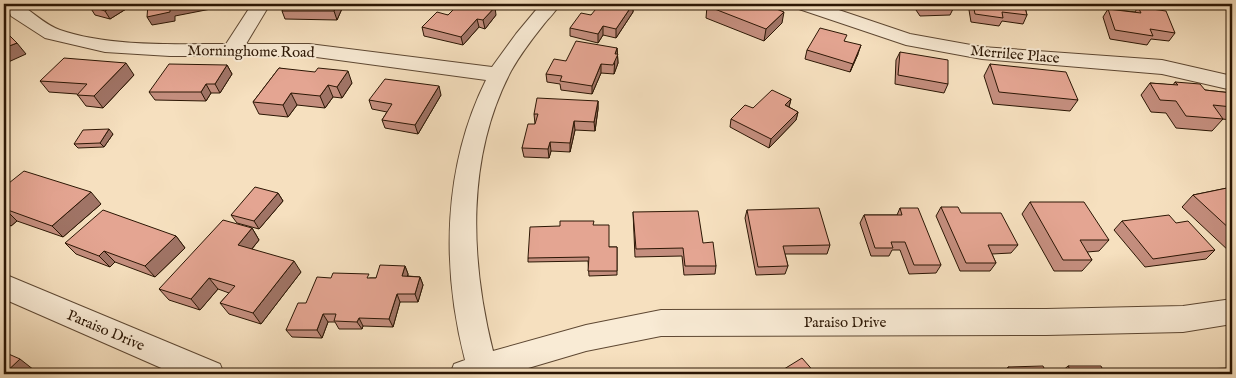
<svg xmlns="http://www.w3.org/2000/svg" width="1236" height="378" font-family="'IM FELL English',serif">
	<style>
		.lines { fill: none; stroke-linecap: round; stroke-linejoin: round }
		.minor-casing { stroke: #5e4833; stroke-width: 2 }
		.minor { fill: #f9ebd5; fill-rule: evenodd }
		.wall { fill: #c48e7e; stroke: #2b1604 }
		.shaded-wall { fill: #a07466; stroke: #2b1604 }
		.building { fill: #e4a592; stroke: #2b1604 }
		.labels { text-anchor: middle; stroke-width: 4; stroke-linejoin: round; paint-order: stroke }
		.street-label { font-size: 15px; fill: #2b1604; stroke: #f9ebd5 }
	</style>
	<rect width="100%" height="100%" fill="#f6e0bf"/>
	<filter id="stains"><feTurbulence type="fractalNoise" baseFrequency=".004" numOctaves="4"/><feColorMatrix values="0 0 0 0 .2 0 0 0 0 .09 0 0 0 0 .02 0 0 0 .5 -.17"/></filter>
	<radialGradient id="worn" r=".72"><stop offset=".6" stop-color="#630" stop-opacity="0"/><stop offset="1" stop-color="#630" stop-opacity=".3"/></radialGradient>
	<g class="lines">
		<g class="minor-casing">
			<g id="minor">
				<path d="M7 4H25L27 9C37 16 48 26 60 30 110 47 173 44 226 44L252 4H270L246 44H309L492 67 516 34 541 4H560C556 11 549 18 544 24 532 39 520 55 511 71 466 157 470 259 493 351L586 325 661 310 1046 309 1183 306 1232 299V324L1183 332 1046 335 661 336 586 351 508 374H450L454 364 465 360C441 267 443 167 486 80L309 56H170L105 52 45 38 11 16Z"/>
				<polygon points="794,4 821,4 910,34 982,47 1162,60 1232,76 1232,90 1162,74 982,59 906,45 796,8"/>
				<polygon points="4,274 220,364 224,374 175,374 4,299"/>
			</g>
		</g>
		<use href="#minor" class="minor"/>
	</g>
	<g class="wall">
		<polygon points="78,4 134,4 110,19 95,15 90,7"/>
		<polygon points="286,4 344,4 337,20 285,19 282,11"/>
		<polygon points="492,4 508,4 505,7"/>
		<polygon points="633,4 633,12 616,38 603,35 598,43 570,36 570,28 591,15"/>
		<polygon points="912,4 952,4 954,7 950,15 920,16"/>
		<polygon points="968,4 1024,4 1027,15 1023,24 1002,21 999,26 971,22"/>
		<polygon points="707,6 782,23 764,41 706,18"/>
		<polygon points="1138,7 1175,33 1169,41 1151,39 1147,45 1110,39 1103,17 1108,9 1135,12"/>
		<polygon points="448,15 496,15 485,29 479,27 463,45 424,36 422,27"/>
		<polygon points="845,41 858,54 850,72 805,59 807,50"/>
		<polygon points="617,48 618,63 614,74 601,73 592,94 561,90 560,84 547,82 546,74 566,61"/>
		<polygon points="900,52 948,84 944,93 895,84 896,60"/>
		<polygon points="990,64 1078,100 1070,111 993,104 984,76"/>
		<polygon points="227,65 232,74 220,93 211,93 206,101 155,100 149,92"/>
		<polygon points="279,68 352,83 342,98 333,97 325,108 297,105 288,117 259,114 253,102"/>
		<polygon points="134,75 103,108 86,106 77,94 49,92 40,81"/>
		<polygon points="1175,82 1205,90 1232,93 1232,120 1222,119 1223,119 1212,131 1176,128 1166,113 1151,112 1141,95 1150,83 1173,85"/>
		<polygon points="441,95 418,134 385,128 382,120 387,112 372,109 369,100"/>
		<polygon points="791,99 789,107 798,112 796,120 769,148 730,127 731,119 753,108"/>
		<polygon points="598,101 598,109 595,131 575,130 570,152 551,151 549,158 524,157 522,148 535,124 534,114"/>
		<polygon points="113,134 104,147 78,148 74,144"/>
		<polygon points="4,187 101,204 63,237 17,221 11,226 4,223"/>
		<polygon points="1232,187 1232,252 1230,252 1182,207 1193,195"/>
		<polygon points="278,193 283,201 259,229 237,223 231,215"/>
		<polygon points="1030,202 1109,240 1099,251 1087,252 1092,260 1082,271 1054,271 1022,214"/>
		<polygon points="941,207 1018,245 1011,253 992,254 996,263 990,271 960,271 936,216"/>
		<polygon points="900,208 941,265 936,273 909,274 900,250 892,250 889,256 871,256 860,223 864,215 897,215"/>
		<polygon points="747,210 830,245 827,254 785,254 788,266 785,274 756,275 745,218"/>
		<polygon points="633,212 703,243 716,266 715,274 684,275 682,256 635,257"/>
		<polygon points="1122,221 1215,250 1206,259 1145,267 1114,230"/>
		<polygon points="593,225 609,247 617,247 617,275 589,276 588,261 528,262 528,258"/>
		<polygon points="252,228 259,240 252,249 301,272 261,324 229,314 220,303 229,293 218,289 200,310 169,300 159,289"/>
		<polygon points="176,236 185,248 155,277 115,262 110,267 76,254 65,243"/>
		<polygon points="405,266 408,274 408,276 420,277 423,285 418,302 400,302 393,327 363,326 362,329 339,329 335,322 328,322 322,338 292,337 286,330 306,303 370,278 376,278"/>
		<polygon points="1068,366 1105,374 1059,374"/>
		<polygon points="1008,367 1047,374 1002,374"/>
		<polygon points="1201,369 1232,374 1194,374"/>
	</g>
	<g class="shaded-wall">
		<polygon points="115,4 134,4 110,19 105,11"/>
		<polygon points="190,4 221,4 221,7 175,16 175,21 152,25 147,17 170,8"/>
		<polygon points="337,4 344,4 337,20 334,11"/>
		<polygon points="633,4 633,12 616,38 616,29"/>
		<polygon points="495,7 496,15 485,29 483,20"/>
		<polygon points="784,12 782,23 764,41 766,29"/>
		<polygon points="477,19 479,27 463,45 461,37"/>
		<polygon points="603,26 603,35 598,43 598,34"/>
		<polygon points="17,43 26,54 4,64 4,48"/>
		<polygon points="861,45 858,54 850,72 853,64"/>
		<polygon points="617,48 618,63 614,74 615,54"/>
		<polygon points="126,63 134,75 103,108 94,96"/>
		<polygon points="601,64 601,73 592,94 592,86"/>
		<polygon points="227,65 232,74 220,93 215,84"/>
		<polygon points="348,71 352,83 342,98 337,87"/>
		<polygon points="206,84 211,93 206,101 201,92"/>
		<polygon points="328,85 333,97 325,108 320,96"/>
		<polygon points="439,86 441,95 418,134 415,125"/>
		<polygon points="291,93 297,105 288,117 283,105"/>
		<polygon points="791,99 789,107 785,105"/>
		<polygon points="598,101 598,109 595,131 594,122"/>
		<polygon points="798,112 796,120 769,148 771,139"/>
		<polygon points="574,121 575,130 570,152 570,143"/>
		<polygon points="109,129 113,134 104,147 100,143"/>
		<polygon points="550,142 551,151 549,158 548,149"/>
		<polygon points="4,156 9,161 4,167"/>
		<polygon points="91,192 101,204 63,237 52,226"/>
		<polygon points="278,193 283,201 259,229 254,221"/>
		<polygon points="5,209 17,221 11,226 4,219 4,210"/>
		<polygon points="252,228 259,240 246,256 238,245"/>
		<polygon points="176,236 185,248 155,277 145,266"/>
		<polygon points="104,251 115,262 110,267 99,256"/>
		<polygon points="294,261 301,272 261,324 253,313"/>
		<polygon points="405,266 408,274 405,284 402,276"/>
		<polygon points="420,277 423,285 418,302 415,294"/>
		<polygon points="209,278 218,289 200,310 191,299"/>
		<polygon points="397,294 400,302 393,327 389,319"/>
		<polygon points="323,314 328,322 322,338 317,330"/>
		<polygon points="359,318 363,326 362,329 357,322"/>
		<polygon points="20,359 34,370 29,374 4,374"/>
	</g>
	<g class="building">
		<polygon points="93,4 115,4 105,11 89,6"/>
		<polygon points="148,4 190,4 170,8 170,12 147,17"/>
		<polygon points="286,4 337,4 334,11 282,11"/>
		<polygon points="459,4 480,4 495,7 483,20 477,19 461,37 422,27 437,12 448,15"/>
		<polygon points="600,4 633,4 616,29 603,26 598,34 570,28 581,13 591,15"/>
		<polygon points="710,4 764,4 784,12 766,29 707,6"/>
		<polygon points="921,4 952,4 954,7 924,8"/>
		<polygon points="973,4 1024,4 1027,15 1002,12 1003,18 975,14"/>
		<polygon points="1138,7 1166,11 1175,33 1150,29 1153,36 1115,30 1108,9 1141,13"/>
		<polygon points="820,28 847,35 844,41 861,45 853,64 807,50"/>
		<polygon points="9,35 17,43 4,48 4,37"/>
		<polygon points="576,41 617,48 615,54 618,54 613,65 601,64 592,86 560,81 562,76 546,74 554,59 566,61"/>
		<polygon points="900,52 948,60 948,84 898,75"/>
		<polygon points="64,58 126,63 94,96 77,95 87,84 40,81"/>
		<polygon points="169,64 227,65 215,84 206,84 201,92 149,92"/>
		<polygon points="990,64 1066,72 1078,100 999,92"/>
		<polygon points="279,68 315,72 318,68 348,71 337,87 328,85 320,96 291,93 283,105 253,102"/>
		<polygon points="385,79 439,86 415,125 382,120 392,104 369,100"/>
		<polygon points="1175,82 1200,84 1205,90 1232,93 1232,107 1213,105 1223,119 1186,116 1176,101 1160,100 1150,83 1178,85"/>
		<polygon points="772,90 791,99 785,105 798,112 771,139 731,119 745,105 753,108"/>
		<polygon points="537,98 598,101 594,122 574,121 570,143 550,142 548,149 522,148 528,124 535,124 538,114 534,114"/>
		<polygon points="109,129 100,143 74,144 83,130"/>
		<polygon points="24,171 91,192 52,226 5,209 4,210 4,187"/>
		<polygon points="255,187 278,193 254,221 231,215"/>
		<polygon points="1232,187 1232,231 1193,195"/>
		<polygon points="1030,202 1084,202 1109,240 1080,240 1092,260 1063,260"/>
		<polygon points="941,207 958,207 961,213 1001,213 1018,245 988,245 996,263 966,263"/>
		<polygon points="819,208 830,245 783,246 788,266 758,267 747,210"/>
		<polygon points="900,208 918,208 941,265 914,265 905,242 891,242 893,248 875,248 864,215 902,215"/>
		<polygon points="103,210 176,236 145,266 104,251 99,256 65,243"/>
		<polygon points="698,211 703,243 713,242 716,266 685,266 683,248 636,249 633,212"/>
		<polygon points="1169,215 1176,223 1188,221 1215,250 1153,259 1122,221"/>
		<polygon points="223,220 252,228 238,245 294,261 253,313 220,303 235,286 209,278 191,299 159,289"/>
		<polygon points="560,221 594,221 593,225 609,225 609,247 617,247 617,271 588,271 589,257 528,258 530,227 560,226"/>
		<polygon points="380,265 405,266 402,276 420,277 415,294 397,294 389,319 359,318 357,322 334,321 336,314 323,314 317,330 286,330 298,303 306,303 317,277 331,278 333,273 369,274 367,278 376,278"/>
		<polygon points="4,352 20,359 4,374"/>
		<polygon points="802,358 816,374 776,374"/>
		<polygon points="1043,366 1047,374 1012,374 1008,367"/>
		<polygon points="1068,366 1101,366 1105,374 1073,374"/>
		<polygon points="1232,368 1232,374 1205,374 1201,369"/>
		<polygon points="848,369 853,374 839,374"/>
		<polygon points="646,370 647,374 617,374"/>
	</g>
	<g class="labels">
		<g class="street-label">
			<text transform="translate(251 51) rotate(1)" y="5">Morninghome Road</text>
			<text transform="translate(1015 54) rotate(5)" y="5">Merrilee Place</text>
			<text x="845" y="327">Paraiso Drive</text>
			<text transform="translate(106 330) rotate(23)" y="5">Paraiso Drive</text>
		</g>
	</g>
	<rect width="1236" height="378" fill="none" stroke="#f6e0bf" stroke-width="20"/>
	<rect x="5" y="5" width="1226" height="368" fill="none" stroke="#2b1604" stroke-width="2.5"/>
	<rect x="10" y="10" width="1216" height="358" fill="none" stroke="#2b1604"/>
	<rect width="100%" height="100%" filter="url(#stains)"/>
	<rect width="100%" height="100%" fill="url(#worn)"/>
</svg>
